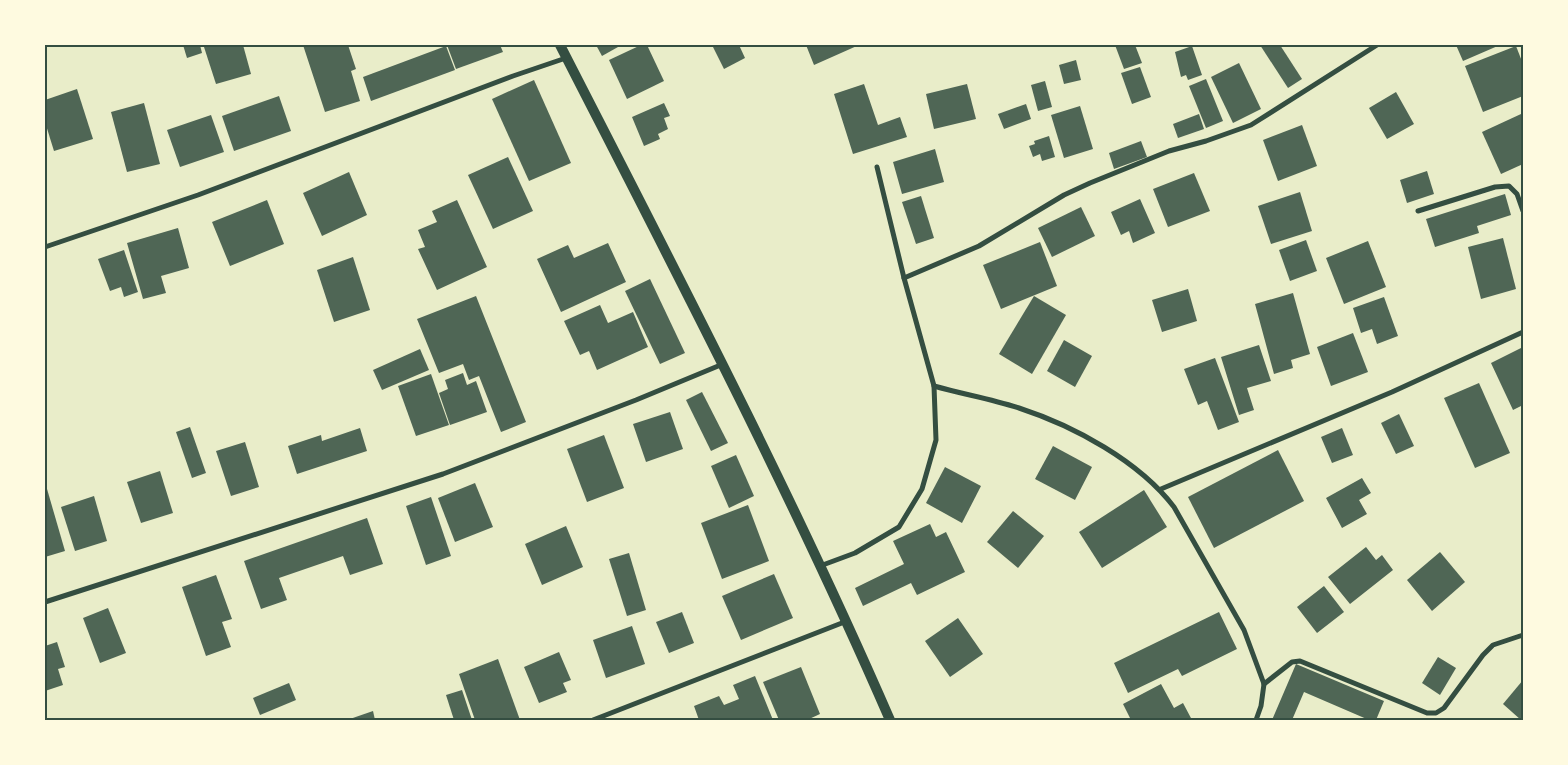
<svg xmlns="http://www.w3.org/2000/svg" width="1568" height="765" font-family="Barlow,sans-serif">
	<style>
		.building { fill: #4f6655 }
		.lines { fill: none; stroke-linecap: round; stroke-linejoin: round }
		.minor { stroke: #344e41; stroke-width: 5 }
		.secondary { stroke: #344e41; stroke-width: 10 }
		.neatline { fill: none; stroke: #344e41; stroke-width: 2 }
	</style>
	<rect width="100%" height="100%" fill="#e9edc9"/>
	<g class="building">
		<polygon points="183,45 200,45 202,53 187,58"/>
		<polygon points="210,45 243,45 251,74 216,84 204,47"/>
		<polygon points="303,45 348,45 356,69 351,71 360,101 325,112"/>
		<polygon points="447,45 500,45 503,52 456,69"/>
		<polygon points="596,45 617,45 618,47 602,56"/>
		<polygon points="641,45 647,45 664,81 627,99 609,60"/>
		<polygon points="712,45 739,45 745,58 724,69"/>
		<polygon points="806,45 859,45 814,65"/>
		<polygon points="1115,45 1135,45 1142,63 1124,69"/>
		<polygon points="1260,45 1280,45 1302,79 1288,88"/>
		<polygon points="1456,45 1500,45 1463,61"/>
		<polygon points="446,46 455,70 371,101 363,77"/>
		<polygon points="1192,46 1202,75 1188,80 1186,75 1181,77 1175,52"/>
		<polygon points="1516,46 1523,64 1523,96 1483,112 1465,66"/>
		<polygon points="1076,60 1081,80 1064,84 1059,65"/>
		<polygon points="1239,63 1261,109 1233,123 1211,77"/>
		<polygon points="1140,67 1151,97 1132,104 1121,73"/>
		<polygon points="1206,79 1223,121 1206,128 1189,86"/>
		<polygon points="534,80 571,163 529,181 492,99"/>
		<polygon points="1045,81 1052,107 1038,111 1031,85"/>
		<polygon points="864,84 878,125 900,117 907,137 853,154 834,94"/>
		<polygon points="967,84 976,119 934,129 926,94"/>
		<polygon points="77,89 93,139 54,151 45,122 45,100"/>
		<polygon points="1396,92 1414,124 1387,139 1369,108"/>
		<polygon points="279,96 291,131 234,151 222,116"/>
		<polygon points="144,103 160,164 127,172 111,112"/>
		<polygon points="664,103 670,116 664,118 668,129 658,134 660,139 644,146 632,117"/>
		<polygon points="1026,104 1031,119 1004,129 998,114"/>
		<polygon points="1080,106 1093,149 1064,158 1051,115"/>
		<polygon points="1199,114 1204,129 1178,138 1173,124"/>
		<polygon points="1521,114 1523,164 1501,174 1482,132"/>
		<polygon points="211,115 224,152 180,167 167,130"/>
		<polygon points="1302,125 1317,166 1278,181 1263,140"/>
		<polygon points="1049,136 1055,157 1042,161 1040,154 1033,157 1029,146 1035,144 1034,141"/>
		<polygon points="1141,141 1147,157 1114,169 1109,153"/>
		<polygon points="935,149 944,182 902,194 893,162"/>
		<polygon points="508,157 533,211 493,229 468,175"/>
		<polygon points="1427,171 1434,194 1407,203 1400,180"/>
		<polygon points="349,172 367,215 322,236 303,193"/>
		<polygon points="1194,173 1210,211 1168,227 1153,189"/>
		<polygon points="1300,192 1312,231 1271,244 1258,206"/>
		<polygon points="1505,194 1511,215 1477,226 1479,233 1435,247 1426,219"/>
		<polygon points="921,196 934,238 916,244 902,202"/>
		<polygon points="1140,199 1155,233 1133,243 1129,231 1121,235 1111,212"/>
		<polygon points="267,200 284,244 230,266 212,222"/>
		<polygon points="457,200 487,267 437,290 418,249 425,247 418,230 437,222 432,211"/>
		<polygon points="1081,207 1095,236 1052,257 1038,228"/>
		<polygon points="178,228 189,268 161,276 166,293 143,299 127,243"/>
		<polygon points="1503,238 1516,289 1481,299 1468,247"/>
		<polygon points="1306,240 1317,271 1290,281 1279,250"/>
		<polygon points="1368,241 1386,287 1344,304 1326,258"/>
		<polygon points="1040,242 1057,286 1001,309 983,265"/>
		<polygon points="608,243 626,282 561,312 537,259 568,245 574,258"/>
		<polygon points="124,250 138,292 124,297 121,287 110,291 98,259"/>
		<polygon points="353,257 370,310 334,322 317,270"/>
		<polygon points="650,279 685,353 660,364 625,291"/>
		<polygon points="1188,289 1197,321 1162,332 1152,300"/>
		<polygon points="1293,293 1310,354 1291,360 1293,368 1274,374 1255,304"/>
		<polygon points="476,296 526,422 501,432 479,376 469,380 463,364 439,373 417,319"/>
		<polygon points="1034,296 1066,315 1032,374 999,354"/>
		<polygon points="1384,297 1398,336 1377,344 1372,329 1361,333 1353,308"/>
		<polygon points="600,305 608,323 633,312 648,347 597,370 589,351 580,355 564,321"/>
		<polygon points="1353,333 1368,372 1331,386 1317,347"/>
		<polygon points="1064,340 1092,356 1075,387 1047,371"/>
		<polygon points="1259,345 1271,381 1247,388 1254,410 1239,415 1221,357"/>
		<polygon points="1523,347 1523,405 1513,410 1491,363"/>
		<polygon points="420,349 429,370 382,390 373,370"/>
		<polygon points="1215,358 1239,422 1218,430 1207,401 1198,405 1184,369"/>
		<polygon points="463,373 467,385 476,381 487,412 450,425 439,393 448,389 445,380"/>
		<polygon points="431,374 449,425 416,436 398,386"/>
		<polygon points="1479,383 1510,453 1475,468 1444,398"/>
		<polygon points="702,392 728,443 711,451 686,400"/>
		<polygon points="670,412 683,449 646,462 633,424"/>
		<polygon points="1399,414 1414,446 1396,454 1381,423"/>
		<polygon points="190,427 206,473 192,478 176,432"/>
		<polygon points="360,428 367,451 297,474 288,446 321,435 322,441"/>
		<polygon points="1342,428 1353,455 1332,463 1321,437"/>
		<polygon points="604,435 624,488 587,502 567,449"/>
		<polygon points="245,442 259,487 231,496 216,451"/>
		<polygon points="1053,446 1092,467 1075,500 1035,479"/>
		<polygon points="1278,450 1304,501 1214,548 1188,497"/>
		<polygon points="736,455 754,496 729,508 711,466"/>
		<polygon points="945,467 981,486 962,523 926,503"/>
		<polygon points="160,471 173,513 141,523 127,482"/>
		<polygon points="1362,478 1371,493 1359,500 1367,514 1342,528 1326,498"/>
		<polygon points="45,482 65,551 45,557"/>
		<polygon points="475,483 493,527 455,542 438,498"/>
		<polygon points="1144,490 1167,527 1102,568 1079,532"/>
		<polygon points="94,496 107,541 75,551 61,507"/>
		<polygon points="431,497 451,556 426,565 406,506"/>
		<polygon points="748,505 769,561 722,579 701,523"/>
		<polygon points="1013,511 1044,536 1018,568 987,542"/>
		<polygon points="367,518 383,564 350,575 343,556 279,578 287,600 261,609 244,561"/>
		<polygon points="930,524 936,537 946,532 965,572 917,595 911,583 863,606 855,588 904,564 893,541"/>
		<polygon points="566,526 583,567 542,585 525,544"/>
		<polygon points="1366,547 1376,560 1382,555 1393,570 1350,604 1328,577"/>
		<polygon points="1440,552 1465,582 1432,611 1407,580"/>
		<polygon points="629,553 646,610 627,616 609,559"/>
		<polygon points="774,574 793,618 741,640 722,596"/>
		<polygon points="216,575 232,619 222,622 231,647 206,656 182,587"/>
		<polygon points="1324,586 1344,612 1317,633 1297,607"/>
		<polygon points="108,608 126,653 100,663 83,618"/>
		<polygon points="682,612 694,643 669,653 656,622"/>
		<polygon points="1219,612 1237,649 1182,676 1178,669 1128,693 1114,663"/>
		<polygon points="958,618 983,654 950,677 925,641"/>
		<polygon points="632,626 645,664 606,678 593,640"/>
		<polygon points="57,642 65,667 58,669 63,685 45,691 45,646"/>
		<polygon points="559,652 571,680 563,683 567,692 539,703 524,667"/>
		<polygon points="1438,657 1456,668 1440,695 1422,683"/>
		<polygon points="498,659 520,720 475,720 459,674"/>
		<polygon points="1296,664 1384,701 1376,720 1369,720 1304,692 1292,720 1272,720"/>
		<polygon points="801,667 820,714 807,720 779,720 763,682"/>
		<polygon points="755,676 773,720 699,720 694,706 719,696 724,705 739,699 733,685"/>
		<polygon points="1523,680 1523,720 1521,720 1503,704"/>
		<polygon points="289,683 296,700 260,715 253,698"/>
		<polygon points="1161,684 1174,708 1183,703 1192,720 1131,720 1123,704"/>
		<polygon points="462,690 472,720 454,720 446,695"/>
		<polygon points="373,711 375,720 347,720"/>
	</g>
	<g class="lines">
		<g class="minor">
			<polyline points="1418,211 1495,187 1509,186 1517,194 1523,211"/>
			<polyline points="45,247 198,195 513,76 566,58"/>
			<polyline points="904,278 979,246 1064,195 1090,183 1169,151 1206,141 1251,125 1377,45"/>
			<path d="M934 386C962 394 991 399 1019 408 1074 426 1139 461 1174 507L1244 630 1264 684 1261 706 1256 720"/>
			<polyline points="1161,489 1392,392 1523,332"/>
			<polyline points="820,566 855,553 899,527 922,489 936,440 934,386 904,278 877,167"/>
			<polyline points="45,602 443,474 636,400 723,364"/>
			<polyline points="1264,684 1292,662 1300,661 1427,713 1436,713 1444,708 1483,655 1493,645 1523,635"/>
			<polyline points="593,720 847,621"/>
		</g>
		<path class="secondary" d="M560 45C674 268 790 490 890 720"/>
	</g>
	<rect width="1568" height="765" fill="none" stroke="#fefae0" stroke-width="92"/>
	<rect x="46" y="46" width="1476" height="673" class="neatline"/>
</svg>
